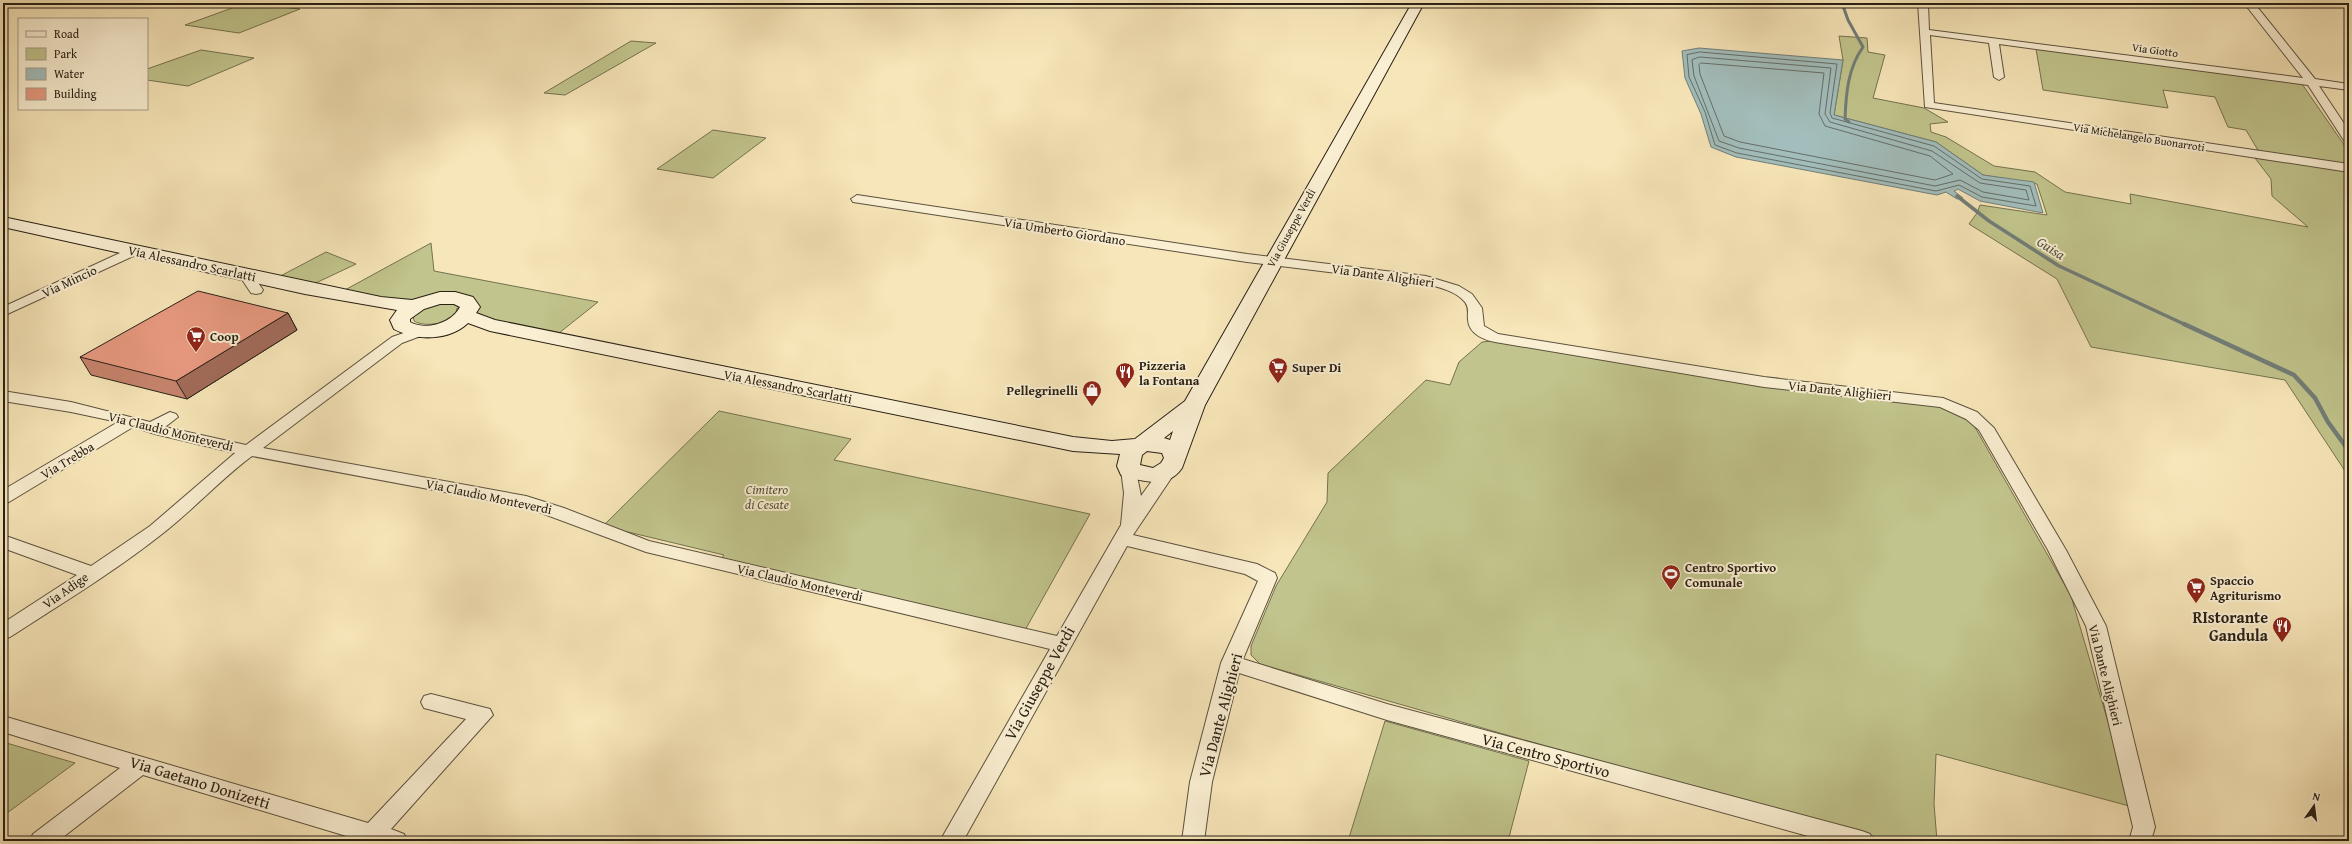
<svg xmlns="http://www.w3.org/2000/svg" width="2352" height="844" font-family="'Gentium Book Plus',serif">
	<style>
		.green { fill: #c1c48c; stroke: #747250 }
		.water { fill: #a2bdbb; stroke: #717e79 }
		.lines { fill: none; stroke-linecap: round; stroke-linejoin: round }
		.shore { stroke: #656e68; stroke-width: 1 }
		.stream-far2 { stroke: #717e79; stroke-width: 3 }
		.stream-far1 { stroke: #717e79; stroke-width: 3.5 }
		.stream { stroke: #717e79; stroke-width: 4.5 }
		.street-casing { stroke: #5c523e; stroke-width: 2 }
		.secondary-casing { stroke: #282015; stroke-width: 2 }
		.street { fill: #faefd2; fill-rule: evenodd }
		.secondary { fill: #faefd2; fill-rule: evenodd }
		.wall { fill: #c7846e; stroke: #282015 }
		.shaded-wall { fill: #a26b5a; stroke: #282015 }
		.building { fill: #e79980; stroke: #282015 }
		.labels { text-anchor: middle; stroke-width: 4; stroke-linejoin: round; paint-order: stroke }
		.far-street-label { font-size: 11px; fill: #282015; stroke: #faefd2 }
		.street-label { font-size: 13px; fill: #282015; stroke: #faefd2 }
		.poi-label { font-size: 13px; font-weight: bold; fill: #282015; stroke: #faefd2; text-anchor: start }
		.park-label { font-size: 13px; font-style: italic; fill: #565139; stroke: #faefd2 }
		.water-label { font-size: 14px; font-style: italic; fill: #4d4f47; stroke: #faefd2 }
		.near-poi-label { font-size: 16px; font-weight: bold; fill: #282015; stroke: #faefd2; text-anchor: end }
		.near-street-label { font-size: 16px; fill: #282015; stroke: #faefd2 }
	</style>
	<rect width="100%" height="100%" fill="#f7e6b9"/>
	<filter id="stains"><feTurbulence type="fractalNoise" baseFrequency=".005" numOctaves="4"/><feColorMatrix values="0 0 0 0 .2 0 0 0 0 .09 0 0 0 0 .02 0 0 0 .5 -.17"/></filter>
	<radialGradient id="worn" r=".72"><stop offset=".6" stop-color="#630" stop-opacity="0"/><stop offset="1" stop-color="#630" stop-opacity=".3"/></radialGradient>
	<g class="green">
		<polygon points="246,3 300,9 239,33 185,25"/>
		<polygon points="1839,36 1867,38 1868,52 1885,55 1873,98 1924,108 1948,122 1930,124 1931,132 1946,137 1994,166 2035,172 2065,192 2131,204 2130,194 2308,227 2272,196 2271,179 2255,158 2349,171 2349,477 2285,380 2091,347 2057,279 1969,224 1977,213 1980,205 2047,215 2037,184 1983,175 1936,142 1834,115 1843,60"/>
		<polygon points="631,41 656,43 565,95 544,93"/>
		<polygon points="2036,49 2302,84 2349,152 2349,165 2259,152 2246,130 2228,127 2215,97 2163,90 2168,108 2043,90"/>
		<polygon points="201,50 254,58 188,86 147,80 147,69"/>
		<polygon points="713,130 766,138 713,178 657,169"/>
		<path d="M431 243 434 271 598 302 549 341 457 308C455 324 425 328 414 321L413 315 428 298 399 301 343 291Z"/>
		<polygon points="326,252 356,264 303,289 271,281"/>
		<polygon points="1492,341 1939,405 1970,420 1976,429 2071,596 2133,807 1936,754 1934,804 1937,841 1891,841 1545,746 1260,664 1251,655 1251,646 1276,586 1327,502 1328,473 1426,380 1450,385 1459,362 1482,342"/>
		<polygon points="719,411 851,439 834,460 1090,514 1024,632 720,560 724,555 603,526"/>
		<polygon points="1385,721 1529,761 1508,841 1348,841"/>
		<polygon points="3,742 75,763 3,816"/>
	</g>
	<polygon class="water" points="1699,48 1843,60 1834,115 1936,142 1983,175 2034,182 2043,213 1980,201 1958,189 1954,191 1963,198 1957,199 1946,192 1937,195 1736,157 1711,147 1701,114 1685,78 1682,51"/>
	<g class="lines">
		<g class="shore">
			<polygon points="1700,52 1837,64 1830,113 1832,118 1934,146 1982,179 2030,186 2036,206 1982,197 1959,185 1936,191 1737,153 1715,145 1705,112 1689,77 1687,55"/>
			<polygon points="1700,57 1831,68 1825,114 1830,122 1932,151 1980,183 2026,190 2029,200 1983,192 1960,180 1935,186 1739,148 1719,141 1694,76 1692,60"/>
			<polygon points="1701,63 1824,73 1819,114 1825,126 1930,156 1953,174 1935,180 1740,142 1724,136 1700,74 1699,65"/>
		</g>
		<path class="stream-far2" d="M1842 3 1848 20 1863 47C1848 68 1846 93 1845 119L1849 122"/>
		<polyline class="stream-far1" points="1957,196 1989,221 2059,266 2186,325"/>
		<polyline class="stream" points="2184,324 2294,375 2315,398 2328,422 2349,451"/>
		<g class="street-casing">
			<g id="street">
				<polygon points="1918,3 1928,3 1929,30 2303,78 2244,3 2254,3 2315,79 2349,84 2349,90 2319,86 2349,131 2349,143 2345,142 2308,85 1999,44 2004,77 1999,80 1994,77 1989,43 1930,35 1934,103 2349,164 2349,172 1925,107"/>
				<path d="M857 195 1247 254 1426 276 1459 286 1472 294 1482 308 1484 326 1498 334 1764 377 1943 398 1977 412 1994 428 2066 550 2106 626 2155 827 2151 841H2129L2133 827 2086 626 2048 550 1979 430 1966 419 1940 407 1764 387 1495 342C1484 340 1469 334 1468 320 1467 313 1470 309 1465 302 1456 291 1438 287 1426 284L1247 262 853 202 851 199Z"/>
				<polygon points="135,246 140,247 142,250 140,253 3,316 3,307"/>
				<polygon points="246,271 251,272 263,290 261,293 256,294 251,293 239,275"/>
				<path d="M421 327 426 328 428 331 426 334 402 343 263 448 526 496 564 508 649 541 1057 636 1121 525 1124 493 1121 470 1123 466H1135L1141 496 1164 464H1176L1178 468 1133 535 1257 564 1275 573 1277 578 1243 659 1387 704 1862 831 1870 834 1873 841H1826L1387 720 1239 673 1212 782 1204 841H1182L1190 782 1221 663 1258 581 1245 574 1127 546 963 841H940L1050 649 646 552 525 507 252 456C220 480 193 510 162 534 114 572 61 604 10 637L3 639V623L77 575 3 548V535L91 566 150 526 235 453 155 434 133 427 9 502 3 504V490L118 422 71 412 3 401V391L71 402 150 422 170 412 176 414 178 417 165 427 246 445 392 337Z"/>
				<polygon points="431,694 490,709 493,715 391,829 404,834 407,841 363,841 143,775 58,841 30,841 33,834 120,768 3,732 3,716 368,823 466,719 424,708 421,702 424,696"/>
			</g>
		</g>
		<g class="secondary-casing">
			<path id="secondary" d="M1412 3H1424L1205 405 1182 468C1167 490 1142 481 1121 475L1117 466 1120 454 1073 451 490 331 468 323C449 341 415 341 394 329L390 320 397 310 305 294 3 227V217L381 297 412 300 440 292H455L473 297 480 307 476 313 495 320 1073 437 1112 441 1135 439 1185 401ZM440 304H454L460 307C452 323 426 331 410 322V319L424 309ZM1173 431 1170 440 1164 438ZM1147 451 1162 453 1164 458 1161 463 1153 468 1140 465 1142 455Z"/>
		</g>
		<use href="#street" class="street"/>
		<use href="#secondary" class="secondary"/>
	</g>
	<polygon class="wall" points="288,313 297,330 187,399 91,375 80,357"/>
	<polygon class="shaded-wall" points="288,313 297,330 187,399 176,381"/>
	<polygon class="building" points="198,291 288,313 176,381 80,357"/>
	<defs>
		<g id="supermarket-pin" transform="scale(1)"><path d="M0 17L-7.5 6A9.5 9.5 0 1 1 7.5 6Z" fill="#8f2418" stroke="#faefd2"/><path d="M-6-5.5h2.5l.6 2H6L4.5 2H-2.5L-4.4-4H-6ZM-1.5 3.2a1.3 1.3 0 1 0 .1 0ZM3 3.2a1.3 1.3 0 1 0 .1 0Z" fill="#fff"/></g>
		<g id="restaurant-pin" transform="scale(1)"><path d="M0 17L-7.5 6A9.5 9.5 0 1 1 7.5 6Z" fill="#8f2418" stroke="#faefd2"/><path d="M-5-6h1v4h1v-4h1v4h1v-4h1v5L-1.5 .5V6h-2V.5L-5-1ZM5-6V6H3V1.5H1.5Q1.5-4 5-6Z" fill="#fff"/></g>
		<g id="shop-pin" transform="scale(1)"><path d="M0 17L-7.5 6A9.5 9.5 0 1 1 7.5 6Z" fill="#8f2418" stroke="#faefd2"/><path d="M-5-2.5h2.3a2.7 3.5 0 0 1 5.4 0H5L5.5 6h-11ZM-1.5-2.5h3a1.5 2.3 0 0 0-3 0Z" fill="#fff"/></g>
		<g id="stadium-pin" transform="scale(1)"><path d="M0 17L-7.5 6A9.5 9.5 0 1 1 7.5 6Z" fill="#8f2418" stroke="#faefd2"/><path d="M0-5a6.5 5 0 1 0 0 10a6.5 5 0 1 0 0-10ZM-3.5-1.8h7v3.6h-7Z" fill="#fff"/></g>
	</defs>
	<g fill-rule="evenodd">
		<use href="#supermarket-pin" x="196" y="336"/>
		<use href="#supermarket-pin" x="1278" y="367"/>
		<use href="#restaurant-pin" x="1125" y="372"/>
		<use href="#shop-pin" x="1092" y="390"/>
		<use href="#stadium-pin" x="1671" y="574"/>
		<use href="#supermarket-pin" x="2196" y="587"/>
		<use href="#restaurant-pin" x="2282" y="626"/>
	</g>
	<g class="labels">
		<g class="far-street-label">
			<text transform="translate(2155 50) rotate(8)" y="4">Via Giotto</text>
			<text transform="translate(2139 137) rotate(9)" y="4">Via Michelangelo Buonarroti</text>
			<text transform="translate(1291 228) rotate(-61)" y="4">Via Giuseppe Verdi</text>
		</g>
		<g class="street-label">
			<text transform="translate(1065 231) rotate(9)" y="5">Via Umberto Giordano</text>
			<text transform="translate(192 263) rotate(12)" y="5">Via Alessandro Scarlatti</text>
			<text transform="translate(1383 275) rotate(8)" y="5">Via Dante Alighieri</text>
			<text transform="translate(69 281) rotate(-25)" y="5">Via Mincio</text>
			<text transform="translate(788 386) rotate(11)" y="5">Via Alessandro Scarlatti</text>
			<text transform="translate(1840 390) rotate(6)" y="5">Via Dante Alighieri</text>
			<text transform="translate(171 431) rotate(14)" y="5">Via Claudio Monteverdi</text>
			<text transform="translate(67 460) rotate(-31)" y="5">Via Trebba</text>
			<text transform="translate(489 496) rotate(12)" y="5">Via Claudio Monteverdi</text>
			<text transform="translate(800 582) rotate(13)" y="5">Via Claudio Monteverdi</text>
			<text transform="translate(65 590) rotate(-35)" y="5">Via Adige</text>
			<text transform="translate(2106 675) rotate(76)" y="5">Via Dante Alighieri</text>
		</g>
		<g class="poi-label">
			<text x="210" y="341">Coop</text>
			<text x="1139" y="370">Pizzeria<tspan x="1139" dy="15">la Fontana</tspan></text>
			<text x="1292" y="372">Super Di</text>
			<text x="1078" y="395" text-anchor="end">Pellegrinelli</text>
			<text x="1685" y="572">Centro Sportivo<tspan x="1685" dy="15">Comunale</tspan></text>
			<text x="2210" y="585">Spaccio<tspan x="2210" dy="15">Agriturismo</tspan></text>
		</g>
		<g class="park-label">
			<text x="767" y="494">Cimitero<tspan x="767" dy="15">di Cesate</tspan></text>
		</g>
		<g class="water-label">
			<text transform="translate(2051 248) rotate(32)" y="5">Guisa</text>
		</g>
		<g class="near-poi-label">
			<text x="2268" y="623">RIstorante<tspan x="2268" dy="18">Gandula</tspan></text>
		</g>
		<g class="near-street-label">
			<text transform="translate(1039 683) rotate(-61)" y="6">Via Giuseppe Verdi</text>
			<text transform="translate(1220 715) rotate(-75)" y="6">Via Dante Alighieri</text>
			<text transform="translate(1546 755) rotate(15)" y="6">Via Centro Sportivo</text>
			<text transform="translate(200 782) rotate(17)" y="6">Via Gaetano Donizetti</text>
		</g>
	</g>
	<rect width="2352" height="844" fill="none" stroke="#f7e6b9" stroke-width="16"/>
	<rect x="4" y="4" width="2344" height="836" fill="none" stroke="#282015" stroke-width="2"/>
	<rect x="8" y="8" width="2336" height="828" fill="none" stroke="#282015"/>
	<rect x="18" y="18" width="130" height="92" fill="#faefd2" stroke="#a69c86"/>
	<rect x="26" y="31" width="20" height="6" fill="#faefd2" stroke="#a69c86"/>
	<text x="54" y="38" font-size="12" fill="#282015">Road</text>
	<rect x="26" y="48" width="20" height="12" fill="#c1c48c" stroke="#a69c86"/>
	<text x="54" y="58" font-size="12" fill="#282015">Park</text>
	<rect x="26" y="68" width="20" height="12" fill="#a2bdbb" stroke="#a69c86"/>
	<text x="54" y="78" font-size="12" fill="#282015">Water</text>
	<rect x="26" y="88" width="20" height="12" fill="#e79980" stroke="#a69c86"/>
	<text x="54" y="98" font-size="12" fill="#282015">Building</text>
	<g transform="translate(2314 806) rotate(14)" stroke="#faefd2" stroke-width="3" paint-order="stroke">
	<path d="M0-3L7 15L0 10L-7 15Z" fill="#282015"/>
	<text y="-6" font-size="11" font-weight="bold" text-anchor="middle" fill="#282015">N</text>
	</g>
	<rect width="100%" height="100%" filter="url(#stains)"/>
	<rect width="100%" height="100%" fill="url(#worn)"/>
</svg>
